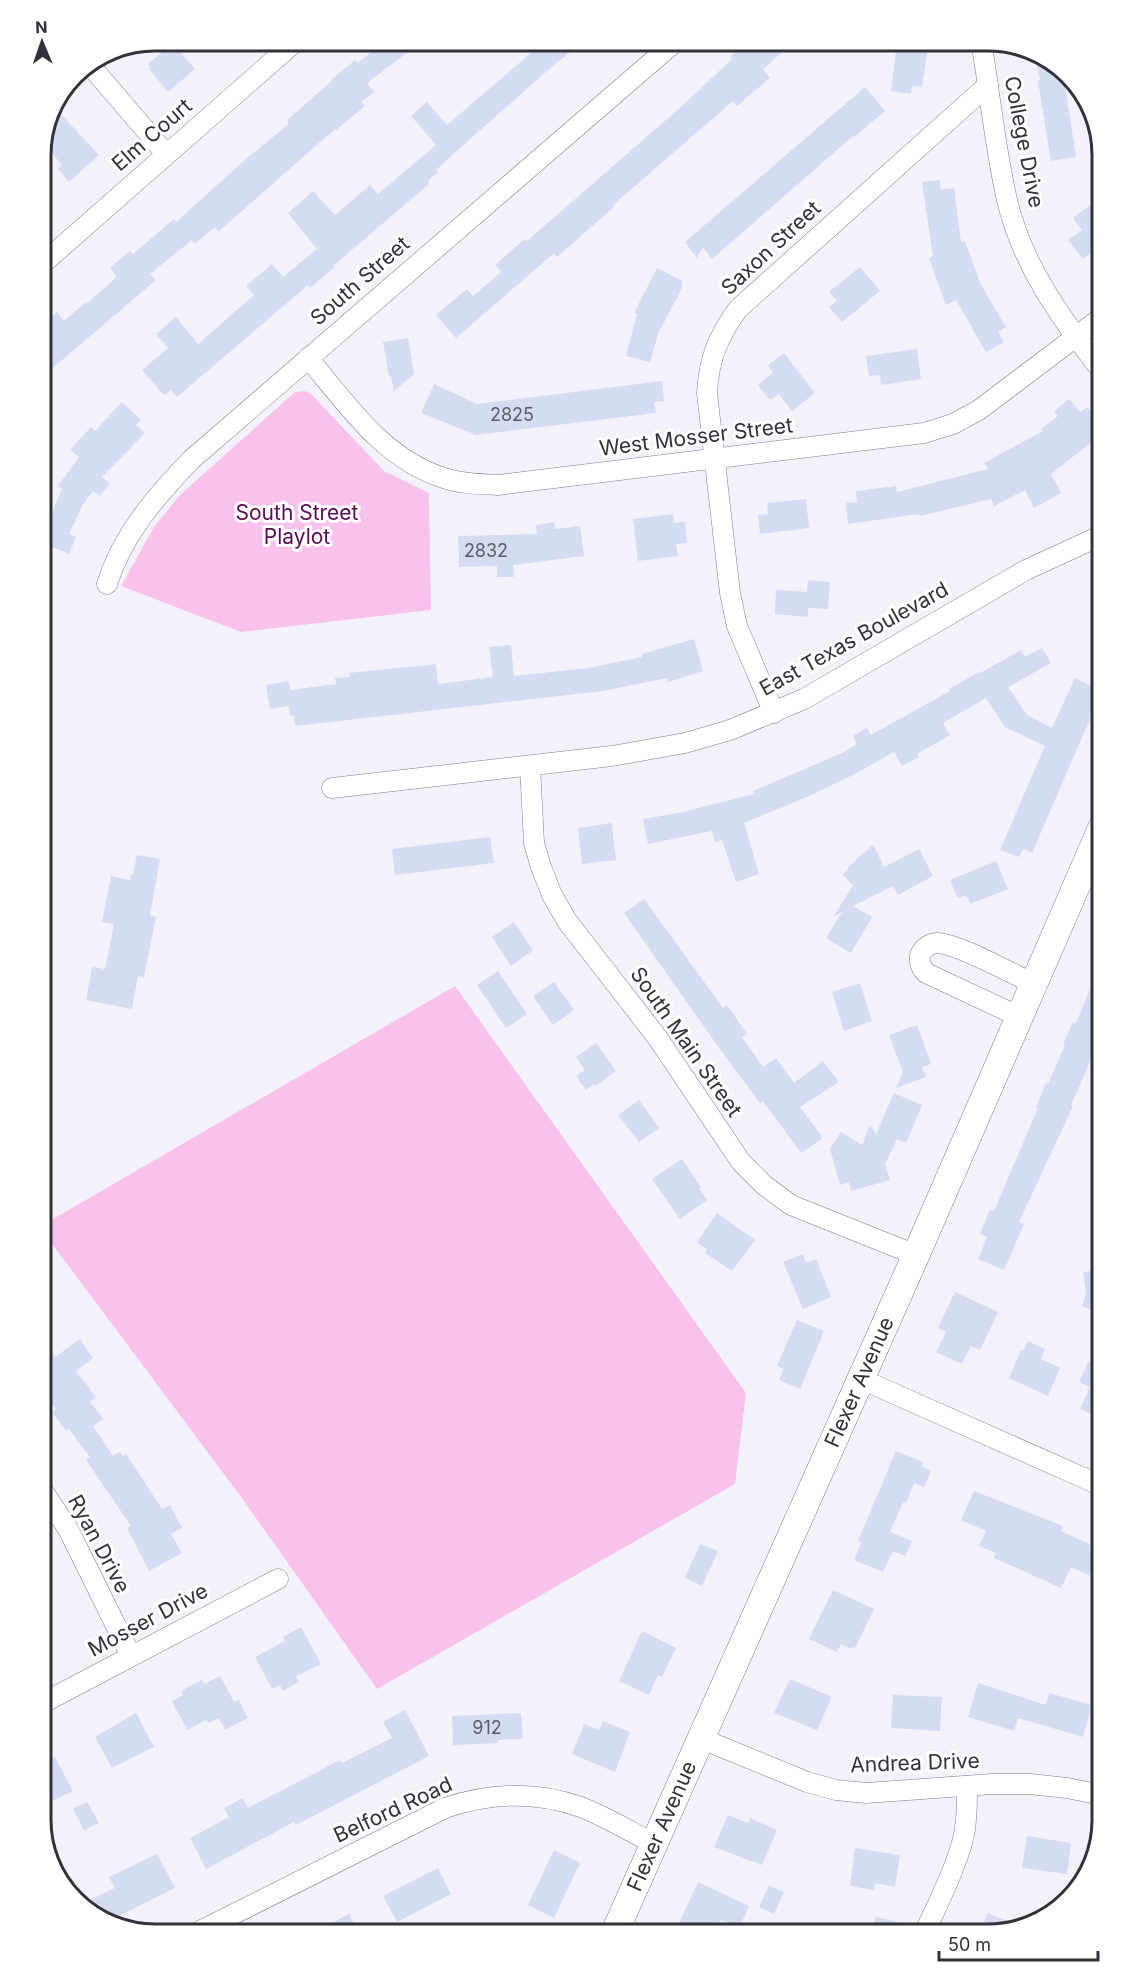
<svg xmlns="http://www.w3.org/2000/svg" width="1143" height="1975" font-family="Inter,sans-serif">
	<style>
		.green { fill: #f9c2ed }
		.building { fill: #d3dcf2 }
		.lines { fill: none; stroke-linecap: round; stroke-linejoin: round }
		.street-casing { stroke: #7d7b90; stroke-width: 21 }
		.secondary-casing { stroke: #7d7b90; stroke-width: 28 }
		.street { stroke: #fff; stroke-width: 20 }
		.secondary { stroke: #fff; stroke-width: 27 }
		.labels { text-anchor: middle; stroke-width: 6; stroke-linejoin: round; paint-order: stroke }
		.number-label { font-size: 18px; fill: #5a5c68 }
		.street-label { font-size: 21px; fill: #32313a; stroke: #fff }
		.park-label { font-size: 21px; fill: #5c0b51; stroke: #fff }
		.rim { fill: none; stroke: #32313a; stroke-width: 3 }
	</style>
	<rect width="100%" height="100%" fill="#f3f2fb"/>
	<g class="green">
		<polygon points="305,391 312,395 384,471 429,493 431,610 241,632 121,586 154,527 180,495 295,392"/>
		<polygon points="455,986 746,1393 735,1484 377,1689 244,1501 41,1229 41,1226"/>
	</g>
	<g class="building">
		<polygon points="384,41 422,41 367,83 374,92 361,102 365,106 336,130 335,129 218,232 215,227 195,244 192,240 150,274 156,280 41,378 41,325 57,312 64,321 85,303 86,304 117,277 110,268 130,251 133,254 174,219 176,222 246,159 289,124 287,120 332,81 331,80 355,60 358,63"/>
		<polygon points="545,41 585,41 555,64 460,148 436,170 438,172 428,181 429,184 333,266 335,267 310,288 308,285 177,397 171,390 164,395 142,370 168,348 156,334 176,317 198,344 254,295 246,286 272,264 283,277 317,249 288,213 313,191 335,215 370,185 378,194 436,145 411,116 427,102 447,125"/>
		<polygon points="749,41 795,41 763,69 770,78 737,106 733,101 613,205 614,207 557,257 554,253 456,338 436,315 467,289 473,296 501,272 495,265 525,239 527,241 682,106 732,59 730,56"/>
		<polygon points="897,42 928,46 922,87 912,86 911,94 891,91"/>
		<polygon points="175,46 195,69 168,92 149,69 151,68 148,64 165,50 168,53"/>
		<polygon points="1054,63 1063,72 1076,157 1051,161 1038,81 1040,80 1037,66"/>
		<polygon points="865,87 885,111 854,137 853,136 712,259 703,247 697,258 685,242"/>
		<polygon points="58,111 99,155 69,182 58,169 62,165 43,143"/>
		<polygon points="940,180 941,189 954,188 961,242 965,241 980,283 1006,327 998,332 1004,342 986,352 956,300 946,305 929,258 933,256 922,182"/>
		<polygon points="1093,203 1102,216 1102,244 1083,259 1068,240 1082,230 1073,218"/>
		<polygon points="860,267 880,291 842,322 829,307 837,301 829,292"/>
		<polygon points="657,268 682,281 682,288 658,334 650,362 626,356 637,314 634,313"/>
		<polygon points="408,338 414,374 394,391 391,376 389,376 383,342"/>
		<polygon points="917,349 921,379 881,385 880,375 869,376 866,356"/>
		<polygon points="784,353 815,393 792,411 779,394 770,400 758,385 773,373 768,365"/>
		<polygon points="662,381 664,401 654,402 656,413 476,435 421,413 434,384 477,404"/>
		<polygon points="1069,399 1080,412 1087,407 1102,426 1102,434 1051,474 1061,493 1034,508 1025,490 994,506 991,499 920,516 919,514 848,524 846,503 857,502 856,491 896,486 897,492 988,469 984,463 1043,431 1041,429 1058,416 1054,411"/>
		<polygon points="122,402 141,420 136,425 145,433 102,477 110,483 100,496 93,491 82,506 69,534 76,537 69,554 41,542 41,538 62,489 58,486 79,457 70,450 91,427 95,431"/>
		<polygon points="806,499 809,528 760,534 758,515 768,514 767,503"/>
		<polygon points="673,514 674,523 685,522 687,543 676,544 678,556 638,561 633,519"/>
		<polygon points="554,522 555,529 580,526 584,556 513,565 514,577 497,577 497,566 459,567 458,536 537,534 536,525"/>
		<polygon points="808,580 830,582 828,609 808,608 808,617 775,614 776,590 807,592"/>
		<polygon points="694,639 703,671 668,682 667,678 603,691 295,726 294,715 290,716 289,706 270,709 266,685 289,681 290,690 336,684 335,678 350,677 349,673 436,664 438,684 493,677 489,647 511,645 514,676 588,668 642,657 642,654"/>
		<polygon points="1042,648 1051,663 1008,687 1027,715 1052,728 1075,678 1102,691 1032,853 1023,849 1019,857 1000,850 1045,746 1005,727 986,698 943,723 950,735 917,754 919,757 902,766 894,752 853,775 807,797 744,823 759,874 736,882 722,840 715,842 712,831 648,844 643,819 679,813 754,794 753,791 842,753 857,744 853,736 867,728 871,735 950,691 949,689 979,672 980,673 1021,650 1025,657"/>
		<polygon points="612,823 616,860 582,864 578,828"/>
		<polygon points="490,837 494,863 395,875 392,849"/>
		<polygon points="873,845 884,867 919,849 933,876 898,895 893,886 853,906 872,917 851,953 826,938 842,912 834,916 853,885 843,875 849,868 848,867"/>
		<polygon points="137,855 160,859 150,916 156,917 144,977 138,976 132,1009 86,1000 92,967 105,969 114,924 102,922 111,876 130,880 131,874 133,875"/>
		<polygon points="996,861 1008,889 970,904 966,895 958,898 950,880"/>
		<polygon points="644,899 723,1008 727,1005 747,1034 742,1037 763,1067 776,1058 794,1083 823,1061 839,1082 800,1107 823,1138 801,1153 763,1101 760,1103 722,1052 624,913"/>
		<polygon points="514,922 533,950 511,966 492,937"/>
		<polygon points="1102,960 1102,1059 1093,1055 1085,1073 1071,1105 1073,1106 1019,1222 1024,1224 1004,1270 978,1259 987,1237 980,1234 990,1209 994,1211 1038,1108 1036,1107 1046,1083 1048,1084 1065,1045 1063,1044 1073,1022 1076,1023"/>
		<polygon points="498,971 527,1014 506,1028 477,985"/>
		<polygon points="554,982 574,1010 553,1025 533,996"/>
		<polygon points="860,983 872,1021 844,1031 832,992"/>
		<polygon points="917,1025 931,1064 922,1067 926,1077 896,1088 903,1072 889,1035"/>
		<polygon points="596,1043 616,1071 596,1086 594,1084 586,1090 576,1076 585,1070 576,1057"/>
		<polygon points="894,1093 922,1105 906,1143 897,1139 885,1164 890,1180 851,1191 849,1182 840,1185 830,1149 841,1132 862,1145 870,1125 878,1136 877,1132"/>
		<polygon points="639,1100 659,1128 639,1142 618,1115"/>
		<polygon points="682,1159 701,1187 699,1188 707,1200 680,1219 652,1179"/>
		<polygon points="717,1213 755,1240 732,1271 705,1253 707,1249 697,1242"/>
		<polygon points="803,1254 806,1263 816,1259 831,1297 803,1309 783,1262"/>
		<polygon points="1099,1270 1102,1293 1102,1314 1082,1306 1086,1294 1083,1272"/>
		<polygon points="955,1292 998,1312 980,1350 971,1346 962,1364 936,1352 946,1332 938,1328"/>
		<polygon points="797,1320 824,1331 800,1389 779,1380 784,1369 777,1366"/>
		<polygon points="41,1336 55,1357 80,1339 93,1358 76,1371 96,1397 90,1402 103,1419 93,1426 113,1456 120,1452 123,1456 126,1454 162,1509 170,1505 182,1528 171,1534 182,1553 149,1571 127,1528 131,1526 86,1460 90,1457 68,1428 66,1431 52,1412 56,1409 41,1388"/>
		<polygon points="1028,1341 1045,1349 1041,1359 1060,1368 1048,1396 1009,1378 1021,1350 1023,1351"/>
		<polygon points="1102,1360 1102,1419 1080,1409 1090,1387 1079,1382 1089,1361 1100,1366"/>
		<polygon points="896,1451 923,1462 921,1466 931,1471 924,1487 914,1483 906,1503 903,1502 890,1532 912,1541 905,1556 893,1551 883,1572 854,1560 862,1542 858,1541"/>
		<polygon points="974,1491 1063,1526 1061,1531 1102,1550 1102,1581 1071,1567 1061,1588 994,1558 996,1553 979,1546 986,1531 961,1520"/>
		<polygon points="700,1544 718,1551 702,1586 685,1578"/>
		<polygon points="833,1590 874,1609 855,1648 852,1647 851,1649 841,1644 837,1652 809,1639"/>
		<polygon points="301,1627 321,1664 296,1676 299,1682 283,1691 280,1685 272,1689 255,1657 285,1641 283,1637"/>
		<polygon points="642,1631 676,1648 662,1677 658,1675 649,1695 619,1681"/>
		<polygon points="220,1676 234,1702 239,1700 248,1718 225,1730 219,1718 208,1723 206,1720 187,1730 172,1701 183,1695 181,1692 188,1687 202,1680 204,1684"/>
		<polygon points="790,1679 832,1697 817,1730 774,1713"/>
		<polygon points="978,1683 1046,1705 1049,1693 1092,1705 1083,1737 1018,1718 1014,1731 968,1717"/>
		<polygon points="893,1695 942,1697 940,1731 891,1728"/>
		<polygon points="405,1710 429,1756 296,1825 294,1822 206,1869 190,1838 229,1817 224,1808 243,1798 248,1808 340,1760 342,1763 392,1738 383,1722"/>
		<polygon points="136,1713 154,1747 112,1768 95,1737"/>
		<polygon points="521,1713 523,1739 498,1740 498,1743 453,1745 452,1716"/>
		<polygon points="603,1721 630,1732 615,1772 572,1754 584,1724 599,1730"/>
		<polygon points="55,1757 73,1791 40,1807 41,1765"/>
		<polygon points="87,1802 99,1823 84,1830 73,1809"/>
		<polygon points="728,1815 748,1823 750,1818 777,1830 762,1865 714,1847"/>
		<polygon points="1027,1836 1071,1843 1067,1874 1022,1868"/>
		<polygon points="855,1848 900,1855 895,1887 875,1883 874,1890 850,1886"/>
		<polygon points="554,1850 580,1863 554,1918 528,1905"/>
		<polygon points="157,1854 175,1888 109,1921 91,1915 82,1904 115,1888 109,1877"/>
		<polygon points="438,1868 451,1894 397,1922 383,1896"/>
		<polygon points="698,1882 749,1906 739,1928 721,1920 714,1934 674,1934"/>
		<polygon points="769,1886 784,1892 774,1914 759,1907"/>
		<polygon points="988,1913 1020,1927 988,1935 978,1934"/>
		<polygon points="349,1914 359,1934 310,1934"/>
		<polygon points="876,1917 915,1926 912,1934 871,1934"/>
	</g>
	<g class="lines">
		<g class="street-casing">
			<g id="street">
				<path d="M981 41C990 93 995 148 1007 200 1022 265 1062 320 1102 371"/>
				<polyline points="89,64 166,154"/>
				<polyline points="41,265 296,41"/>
				<path d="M308 358C347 404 383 459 444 478 461 484 480 484 498 485L924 433 953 424 979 410 1102 317"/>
				<path d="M107 584C122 535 157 495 192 459L676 41"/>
				<path d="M774 713 737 626 730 593 707 393C709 358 718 337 738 309L988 85"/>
				<polyline points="530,766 534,843 541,867 552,895 567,921 657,1037 741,1162 764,1185 791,1205 916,1255"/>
				<polyline points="332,788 612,756 685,743 730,730 804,699 1026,570 1102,535"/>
				<path d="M1020 1017 926 973C921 968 919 963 920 956 922 948 930 943 938 943 958 944 1013 974 1034 984"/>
				<polyline points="861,1379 1102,1486"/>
				<polyline points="41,1488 68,1529 131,1656"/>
				<polyline points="41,1704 278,1579"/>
				<polyline points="702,1739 807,1782 836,1790 866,1793 992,1784 1030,1784 1067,1788 1102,1795"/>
				<path d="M194 1934 445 1808C489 1793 536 1791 581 1807 606 1817 631 1832 655 1844"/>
				<path d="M924 1934C937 1905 953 1875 962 1843 967 1825 967 1805 967 1786"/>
			</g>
		</g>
		<g class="secondary-casing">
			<g id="secondary">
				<path id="s1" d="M614 1934 916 1255 1102 827"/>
			</g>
		</g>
		<use href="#street" class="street"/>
		<use href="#secondary" class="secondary"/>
	</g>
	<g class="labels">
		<g class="number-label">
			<text x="512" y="421">2825</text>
			<text x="486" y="557">2832</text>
			<text x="487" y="1734">912</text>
		</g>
		<g class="street-label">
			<text transform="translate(152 135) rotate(-41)" y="7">Elm Court</text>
			<text transform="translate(1024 142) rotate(79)" y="7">College Drive</text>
			<text transform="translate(771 248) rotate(-43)" y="7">Saxon Street</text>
			<text transform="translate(360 281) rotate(-41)" y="7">South Street</text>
			<text transform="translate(696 437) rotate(-7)" y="7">West Mosser Street</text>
			<text transform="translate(854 639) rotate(-29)" y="7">East Texas Boulevard</text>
			<text transform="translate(686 1042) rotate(55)" y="7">South Main Street</text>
			<text dy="7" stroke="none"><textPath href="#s1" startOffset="604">Flexer Avenue</textPath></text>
			<text transform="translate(99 1544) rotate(62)" y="7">Ryan Drive</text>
			<text transform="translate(148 1620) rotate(-28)" y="7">Mosser Drive</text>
			<text transform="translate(915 1763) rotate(-2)" y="7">Andrea Drive</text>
			<text transform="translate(393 1810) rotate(-25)" y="7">Belford Road</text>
			<text dy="7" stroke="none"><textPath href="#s1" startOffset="118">Flexer Avenue</textPath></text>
		</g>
		<g class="park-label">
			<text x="297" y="520">South Street<tspan x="297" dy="24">Playlot</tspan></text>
		</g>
	</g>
	<path d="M0 0H1143V1975H0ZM155 51H988A104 104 0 0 1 1092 155V1820A104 104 0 0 1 988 1924H155A104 104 0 0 1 51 1820V155A104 104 0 0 1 155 51Z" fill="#fff" fill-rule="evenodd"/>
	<path class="rim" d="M155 51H988A104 104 0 0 1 1092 155V1820A104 104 0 0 1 988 1924H155A104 104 0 0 1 51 1820V155A104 104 0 0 1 155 51Z"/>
	<g transform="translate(42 42) rotate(358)" stroke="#ffffff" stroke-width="4.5" paint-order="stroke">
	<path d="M0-4.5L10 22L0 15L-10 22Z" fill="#32313a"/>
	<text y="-9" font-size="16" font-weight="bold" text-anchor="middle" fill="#32313a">N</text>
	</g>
	<path d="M939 1951v9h159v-9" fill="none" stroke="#32313a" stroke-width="3"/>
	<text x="948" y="1951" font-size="18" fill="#32313a" stroke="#ffffff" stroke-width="4.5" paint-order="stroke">50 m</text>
</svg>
